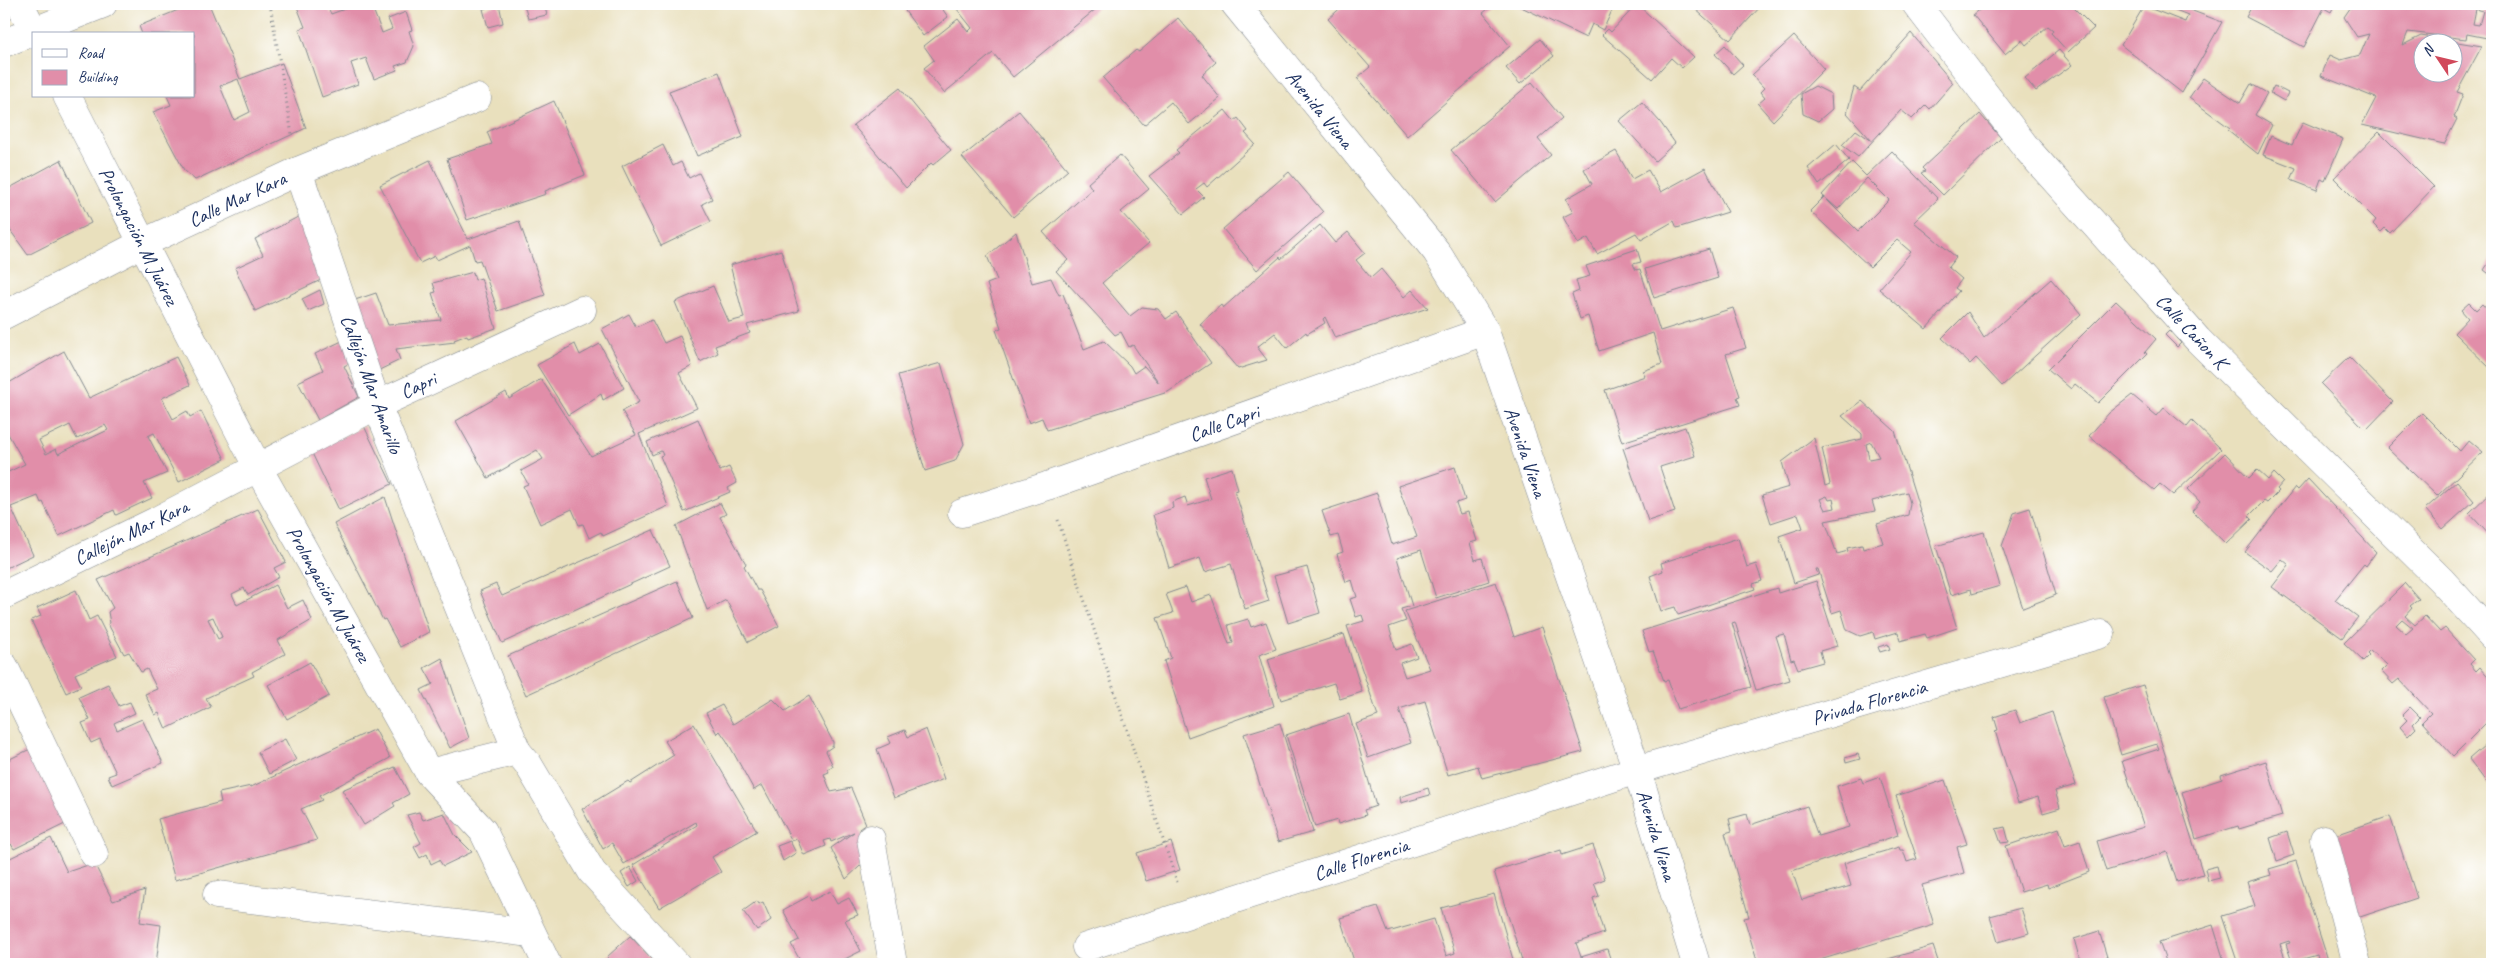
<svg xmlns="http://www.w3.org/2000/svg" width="2496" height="968" font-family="Caveat,sans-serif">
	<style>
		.building { fill: #e18ea9; fill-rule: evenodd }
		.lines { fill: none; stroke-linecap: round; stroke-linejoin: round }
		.minor-casing { stroke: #82888e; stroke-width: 29 }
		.path { stroke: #82888e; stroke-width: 3; stroke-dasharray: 1 4; stroke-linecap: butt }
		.minor { stroke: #fff; stroke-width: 28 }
		.labels { text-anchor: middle; stroke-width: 4; stroke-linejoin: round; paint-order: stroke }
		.street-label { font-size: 20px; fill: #1b2f5e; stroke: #fff }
	</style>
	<rect width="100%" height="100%" fill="#fff"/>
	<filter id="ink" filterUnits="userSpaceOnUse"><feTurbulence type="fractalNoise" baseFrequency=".02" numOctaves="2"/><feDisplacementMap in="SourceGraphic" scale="10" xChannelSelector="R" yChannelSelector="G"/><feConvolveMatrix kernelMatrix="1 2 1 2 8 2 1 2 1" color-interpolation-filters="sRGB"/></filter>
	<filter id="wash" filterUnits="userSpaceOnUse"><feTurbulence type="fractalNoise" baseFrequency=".0096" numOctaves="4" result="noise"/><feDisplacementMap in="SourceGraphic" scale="20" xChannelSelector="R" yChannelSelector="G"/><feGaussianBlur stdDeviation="1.12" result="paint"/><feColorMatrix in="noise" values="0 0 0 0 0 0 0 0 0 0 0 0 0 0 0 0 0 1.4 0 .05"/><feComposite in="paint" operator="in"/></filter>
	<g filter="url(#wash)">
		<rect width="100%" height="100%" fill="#e9e0bd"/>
		<g id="blocks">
			<g class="building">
				<path d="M193 4H209L240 79 282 63 306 128 195 180 184 170 153 112 171 105 167 96H194V34H142L139 26ZM238 79 250 112 234 120 220 86Z"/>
				<polygon points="296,4 326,4 331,14 358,4 371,4 382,33 392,29 388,19 406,12 412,30 409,31 414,46 407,62 395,66 397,70 374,79 366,58 351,63 358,84 322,97 299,29 305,27"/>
				<polygon points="499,4 503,23 488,27 483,9"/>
				<polygon points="524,4 544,4 547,15 528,19"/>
				<polygon points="914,4 939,4 948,17 923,36 905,11"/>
				<polygon points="953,4 1102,4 1013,77 993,53 944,93 924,68 934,60 924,46 958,19 968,32 972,28"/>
				<polygon points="1345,4 1436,4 1440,6 1443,4 1488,4 1492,6 1483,13 1510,46 1407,136 1357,78 1370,67 1328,19"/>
				<polygon points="1515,4 1615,4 1603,30 1592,24 1586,38"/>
				<polygon points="1637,4 1694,57 1682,68 1671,58 1652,79 1602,35 1608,29 1611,32"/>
				<polygon points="1698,4 1759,4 1761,6 1730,40 1694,8"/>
				<polygon points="1987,4 2070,4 2094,28 2068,52 2051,33 2053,30 2048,26 2026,45 2022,40 2005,54 1973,15"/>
				<polygon points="2166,4 2174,4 2222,22 2182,93 2121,45 2144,6 2185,22 2188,15 2165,6"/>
				<polygon points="2253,4 2335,4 2331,12 2324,8 2304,47 2246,17"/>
				<path d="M2353 4H2492V39L2467 34 2466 39 2408 32 2406 37 2403 45 2421 36 2482 46 2457 92 2463 94 2454 117 2457 119 2444 144 2362 125 2376 98 2321 76 2330 55 2341 60 2360 55 2369 34 2357 37 2344 17ZM2476 9 2483 11 2479 25 2473 24ZM2424 42H2454V72H2424Z"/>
				<polygon points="1178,18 1216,62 1202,75 1220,98 1189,124 1171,102 1144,125 1103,78 1136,50 1139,52"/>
				<polygon points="1911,33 1953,83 1930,109 1926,105 1912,119 1901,110 1858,157 1842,145 1856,130 1872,141 1847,113 1854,87 1860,91"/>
				<polygon points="1794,36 1824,69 1773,121 1758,104 1765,98 1760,92 1764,88 1752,75"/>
				<polygon points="1540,39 1554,56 1520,84 1506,68"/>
				<polygon points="1725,45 1743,65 1733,74 1715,54"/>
				<polygon points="2059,50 2072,65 2036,91 2025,78"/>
				<polygon points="719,72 743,137 697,156 669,91"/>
				<polygon points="2203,78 2240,103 2251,84 2267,93 2255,115 2272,125 2258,154 2228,130 2230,128 2189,98"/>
				<polygon points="1532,82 1562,118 1538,139 1551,155 1495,202 1451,150"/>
				<polygon points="1815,86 1831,94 1832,109 1818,121 1803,114 1801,94"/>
				<polygon points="2274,86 2288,93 2284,101 2270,93"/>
				<polygon points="900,88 951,150 933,165 931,163 906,188 853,125"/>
				<polygon points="554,101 585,175 545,191 546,194 467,220 447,159 492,144 487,132"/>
				<polygon points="1642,102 1660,122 1675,143 1655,161 1619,121"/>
				<polygon points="1225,110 1234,121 1238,118 1248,131 1245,133 1255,144 1207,187 1204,183 1196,189 1204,197 1183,214 1149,176 1179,153 1176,150"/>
				<polygon points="1019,111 1068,170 1013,217 962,157"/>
				<polygon points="1980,114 2001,138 1943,195 1921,173 1925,171 1922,168"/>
				<polygon points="2303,122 2343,139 2325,181 2321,179 2317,190 2291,180 2296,168 2263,155 2271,136 2292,145"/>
				<polygon points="2379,132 2434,187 2390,233 2385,228 2381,232 2373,224 2376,220 2334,178"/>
				<polygon points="1836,144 1849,160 1819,185 1808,168"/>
				<polygon points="663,145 673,166 681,162 689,178 699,173 712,199 702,204 711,222 661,246 622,166"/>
				<polygon points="1616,151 1632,179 1648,170 1661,192 1705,168 1728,212 1677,228 1674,221 1641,240 1636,233 1597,254 1588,238 1578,244 1563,217 1573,212 1566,199 1592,184 1584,169"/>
				<polygon points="1892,151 1938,199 1914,222 1956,257 1948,267 1962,279 1955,288 1959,291 1926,329 1879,289 1911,252 1897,240 1870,267 1810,211 1824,197 1858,231 1889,200 1867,178 1838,209 1822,195 1852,162 1866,176"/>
				<polygon points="1120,155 1149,189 1121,212 1149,243 1102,283 1130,316 1142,307 1158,309 1166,319 1176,312 1211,363 1168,392 1047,430 1042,418 1029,423 996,330 1001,328 987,284 997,280 987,256 1016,232 1032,283 1051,278 1059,295 1063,294 1084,349 1104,341 1130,366 1134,373 1144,366 1159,383 1133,345 1129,347 1121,332 1115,335 1056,271 1068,260 1043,232 1092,189 1088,183"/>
				<polygon points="61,160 91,223 28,255 10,230 4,212 4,191"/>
				<polygon points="430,160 468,239 519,221 545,295 498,311 480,260 475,261 470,245 437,260 435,256 420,263 380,185"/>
				<polygon points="1289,172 1323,212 1257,270 1223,229"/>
				<polygon points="300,216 321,280 255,311 235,268 263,255 255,239"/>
				<polygon points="1320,225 1335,243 1348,232 1365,253 1356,260 1371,278 1381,269 1404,297 1412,290 1428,308 1335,338 1325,317 1323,319 1325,323 1307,334 1306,332 1287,348 1275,333 1257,347 1267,360 1238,369 1200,324 1221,305 1223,308 1280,257 1281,259"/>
				<polygon points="1637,249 1641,262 1633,264 1636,270 1640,269 1660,331 1733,308 1746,348 1726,354 1740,396 1737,397 1740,405 1622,442 1605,390 1645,376 1643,371 1662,364 1653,333 1599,351 1588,316 1580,319 1572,294 1579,291 1576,280 1590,276 1586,266"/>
				<polygon points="1709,249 1718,278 1654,298 1645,269"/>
				<polygon points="781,250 799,311 747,325 750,333 715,346 718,353 700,362 675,302 713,286 729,322 744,318 730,265"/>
				<polygon points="2492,258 2492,276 2484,270"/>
				<polygon points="473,272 475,280 481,278 496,328 468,338 467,335 454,340 455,342 396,349 400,360 371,374 349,302 376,293 388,325 441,320 432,293 436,292 433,283"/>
				<polygon points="2051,279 2081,314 2002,386 1976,358 1970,364 1942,338 1968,312 1984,338"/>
				<polygon points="320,290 324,304 308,311 302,299"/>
				<polygon points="2116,301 2156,339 2145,352 2147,354 2098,403 2075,384 2071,389 2048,369"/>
				<polygon points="2469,303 2476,310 2482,304 2492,315 2492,370 2454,333 2468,318 2461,310"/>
				<polygon points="629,314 636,327 652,320 664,343 680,336 692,366 679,373 697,408 639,434 668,506 603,536 601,532 589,538 583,524 579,525 572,509 540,524 523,486 528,484 521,471 543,459 537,450 488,478 456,421 506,392 509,399 541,379 591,456 636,435 622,411 639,402 602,329"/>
				<polygon points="2169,331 2181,343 2177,347 2165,335"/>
				<polygon points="346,339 356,360 344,366 359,397 318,420 298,382 323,370 315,354"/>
				<polygon points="575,344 580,355 600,344 624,388 603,400 601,394 568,415 537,365"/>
				<path d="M64 351 89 398 176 357 190 385 162 398 173 419 187 411 190 417 201 411 225 459 179 482 154 433 148 436 167 473 144 483 152 498 116 515 114 510 59 536 43 502 41 503 38 496 11 507 33 555 4 569V474L25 464 7 432 4 434V378L7 384ZM70 425 77 439 105 425 108 430 58 454 56 449 46 454 39 440Z"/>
				<polygon points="2349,357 2393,402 2366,430 2321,384"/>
				<polygon points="941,363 964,444 955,461 925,471 898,375"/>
				<polygon points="2132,395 2157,416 2164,408 2187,427 2192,421 2221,449 2173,495 2160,484 2154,490 2089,436 2109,413"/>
				<path d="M1862 401 1895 431 1957 628 1927 638 1925 634 1900 641 1898 632 1875 639 1873 632 1860 636 1847 630 1841 610 1832 613 1818 569H1816L1818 575 1794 583 1779 536 1803 528 1798 514 1771 523 1762 495 1789 487 1782 462 1814 438 1825 486 1830 484 1822 448 1862 439V434L1842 416ZM1871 442 1879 457 1869 459 1866 444ZM1907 492 1910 503 1908 515 1877 524 1883 543 1863 549 1862 545 1847 548 1848 551 1837 554 1825 521 1875 511 1872 501ZM1827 496 1829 500 1833 499 1835 508 1825 510 1820 499Z"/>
				<polygon points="2422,413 2460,451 2469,440 2483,452 2437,496 2387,448"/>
				<polygon points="698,419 720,471 729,467 737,483 728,488 730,492 684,512 660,456 663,455 661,451 652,455 647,442"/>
				<polygon points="364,426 392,484 339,510 311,451"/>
				<polygon points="1685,427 1695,456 1660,467 1675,512 1648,521 1623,448"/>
				<polygon points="2225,453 2249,478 2257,470 2268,480 2274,473 2283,482 2277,489 2279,491 2267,503 2264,501 2249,516 2252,519 2226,544 2192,511 2200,502 2188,489"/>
				<polygon points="1455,467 1465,500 1456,503 1460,514 1468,512 1477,541 1470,543 1475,560 1482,558 1489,581 1436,598 1421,550 1397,558 1412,606 1401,609 1406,621 1389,627 1396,650 1412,644 1417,657 1400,663 1405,677 1430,669 1405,611 1496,582 1514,637 1542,627 1583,752 1482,778 1478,766 1448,775 1425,701 1399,709 1411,743 1368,758 1356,724 1378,716 1347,626 1364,621 1362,615 1356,617 1350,599 1357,597 1352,580 1346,582 1337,554 1343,552 1338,535 1331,537 1322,511 1377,493 1392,545 1417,537 1398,486"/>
				<polygon points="1232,468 1238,490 1235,491 1269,601 1245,609 1231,564 1205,572 1200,558 1169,568 1153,515 1173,508 1172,502 1185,497 1188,506 1211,499 1204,477"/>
				<polygon points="2308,479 2376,552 2366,566 2364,564 2335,600 2358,617 2342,638 2272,587 2289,565 2282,559 2272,571 2245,552 2295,487 2298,490"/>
				<polygon points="2457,481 2474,501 2443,529 2425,509"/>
				<polygon points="2492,491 2492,538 2469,513"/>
				<polygon points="385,497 429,632 400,647 385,619 383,620 334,524"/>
				<polygon points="720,503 726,514 720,517 746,564 744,566 757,590 760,590 779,626 748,642 726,600 707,610 676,526"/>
				<polygon points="2030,508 2056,595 2023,608 2002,546 2014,513"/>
				<path d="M258 509 286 562 274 568 279 577 248 595 244 588 232 594 237 605 275 585 287 608 303 600 312 620 278 640 285 654 252 672 254 676 206 698 211 707 166 729 159 713 155 715 145 694 157 689 147 669 141 672 129 652 124 654 108 624 110 623 108 612 113 608 98 580ZM213 617 222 637 218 639 208 619Z"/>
				<polygon points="653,530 670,566 502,643 480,591 496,584 502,596"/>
				<polygon points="1984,532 2000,586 1972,594 1971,589 1951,595 1936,546"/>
				<polygon points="1738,538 1747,567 1756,564 1762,581 1753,584 1755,589 1678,615 1675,607 1661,611 1650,576 1663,571 1661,563"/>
				<polygon points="1307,567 1320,613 1288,623 1274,576"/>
				<polygon points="677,581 693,618 526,695 508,656"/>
				<polygon points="1816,581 1837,646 1820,651 1823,662 1798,669 1794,659 1791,660 1784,634 1776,636 1790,680 1756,690 1735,622 1732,623 1751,687 1678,709 1668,680 1664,681 1653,651 1649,652 1642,631 1777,588 1778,593"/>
				<path d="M2405 583 2419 599 2410 606 2412 608 2405 616 2415 625 2425 616 2440 632 2445 628 2474 660 2470 664 2476 671 2480 667 2492 681V717L2453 756 2422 722 2431 713 2399 679 2393 684 2381 671 2387 665 2386 664 2370 650 2367 653 2369 655 2363 661 2344 643ZM2402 619 2413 628 2406 634 2396 625Z"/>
				<polygon points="1186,587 1191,602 1211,595 1229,644 1233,643 1228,625 1248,619 1251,627 1266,622 1276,649 1259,655 1274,706 1188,737 1164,661 1171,658 1157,618 1173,613 1166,594"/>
				<polygon points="76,590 89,620 97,616 117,656 75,674 81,686 66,693 31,620 41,616 37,608"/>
				<polygon points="1344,634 1362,692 1340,699 1334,683 1281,700 1268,659"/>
				<polygon points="1888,644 1890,649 1880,652 1878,647"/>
				<polygon points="442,658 469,738 450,748 421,690 433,684 424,668"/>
				<polygon points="310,662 329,696 287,719 268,685"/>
				<polygon points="108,684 119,706 130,702 135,713 114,723 117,730 142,719 163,763 112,785 108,776 116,773 100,739 91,743 82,723 90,720 79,697"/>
				<polygon points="2143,685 2203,874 2177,882 2167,852 2106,871 2097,841 2144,827 2122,761 2159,749 2157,744 2121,755 2104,697"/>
				<polygon points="809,696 833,742 833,746 826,751 833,766 827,769 829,772 824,774 831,792 851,788 866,824 859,829 872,855 846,879 831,848 854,832 831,842 830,839 824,841 826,846 804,855 797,839 792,841 762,785 754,790 727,741 720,731 717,734 706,713 722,705 733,724 773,699 785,711"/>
				<polygon points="2410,707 2420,717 2413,724 2416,728 2408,736 2400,727 2407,720 2402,715"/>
				<polygon points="2015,710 2020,723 2052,712 2076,785 2055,791 2060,808 2043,813 2038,797 2018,803 1995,731 1998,730 1994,717"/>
				<polygon points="1349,714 1376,806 1364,810 1366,815 1338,824 1337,820 1315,827 1286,735"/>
				<polygon points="1280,723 1313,832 1278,842 1244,734"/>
				<polygon points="694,724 757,831 712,857 721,872 659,908 633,865 697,825 696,822 624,864 612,843 603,849 582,809 628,781 630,783 674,755 665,741"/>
				<polygon points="375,729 390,758 319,796 322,800 301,809 317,840 175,880 158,819 221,802 219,793 251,786 251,787"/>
				<polygon points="926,729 944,779 894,798 877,749 891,743 888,737 905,730 908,737"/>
				<polygon points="285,739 296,760 269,774 258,752"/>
				<polygon points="2492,739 2492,790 2469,759"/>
				<polygon points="36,746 73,820 14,849 11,844 4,847 4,762"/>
				<polygon points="1858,754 1860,759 1846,763 1845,758"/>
				<polygon points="2266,761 2282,816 2239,829 2238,826 2196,839 2182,792 2222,779 2221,775"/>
				<polygon points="395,767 409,794 393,803 395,806 364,825 342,790"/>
				<polygon points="1880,777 1898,835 1792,871 1802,900 1851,886 1844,863 1899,847 1900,850 1903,850 1907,862 1917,859 1896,796 1945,780 1967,844 1957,847 1964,873 1922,885 1934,925 1807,964 1758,964 1744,918 1749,917 1725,833 1732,831 1729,819 1747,814 1750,825 1807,806 1818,836 1849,827 1837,786 1861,778 1863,783"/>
				<polygon points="1428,788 1430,795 1401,803 1400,797"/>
				<polygon points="419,812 423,820 444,813 455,835 472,852 443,866 439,860 431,864 427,854 420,858 414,847 421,843 407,815"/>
				<polygon points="2390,816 2417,898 2351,920 2330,837"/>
				<polygon points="2005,827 2009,842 2001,843 1996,829"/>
				<polygon points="2059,828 2065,846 2080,841 2089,872 2048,888 2047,884 2021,892 2006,846"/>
				<polygon points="2287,832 2294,855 2277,861 2270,838"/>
				<polygon points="51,838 67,872 94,863 113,901 145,890 140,922 161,925 156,964 4,964 4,861"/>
				<polygon points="790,841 796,853 783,861 777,846"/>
				<polygon points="1171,842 1180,870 1146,881 1137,853"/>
				<polygon points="1593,845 1605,879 1594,883 1599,896 1593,898 1604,933 1576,943 1581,957 1607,949 1612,964 1355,964 1340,918 1378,907 1388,932 1434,919 1446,956 1455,953 1441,908 1494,894 1514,963 1522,960 1494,871 1561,850 1562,855"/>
				<polygon points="2296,861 2329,963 2320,964 2317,955 2292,962 2286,944 2290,943 2289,941 2280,944 2287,964 2238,964 2222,916 2255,906 2247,882 2271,875 2269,869"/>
				<polygon points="2217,866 2220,878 2208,881 2205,869"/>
				<polygon points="630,867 638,881 629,887 621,873"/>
				<polygon points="830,891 837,904 849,898 858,915 845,920 861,951 835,964 811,964 809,960 802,964 791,944 799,940 783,910 809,896 811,901"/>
				<polygon points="757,901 759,904 763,902 771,920 757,930 743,911"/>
				<polygon points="2021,908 2029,933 1998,942 1990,916"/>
				<polygon points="2213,925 2225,964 2167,964 2159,942"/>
				<polygon points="2099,931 2107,957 2081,964 2074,939"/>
				<polygon points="630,936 657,964 614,964 607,957"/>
				<polygon points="1933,946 1939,964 1882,964 1881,961"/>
			</g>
		</g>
	</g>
	<g filter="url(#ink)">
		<use href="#blocks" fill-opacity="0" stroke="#82888e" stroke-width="1"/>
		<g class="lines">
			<g class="minor-casing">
				<g id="minor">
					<polyline points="20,4 35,34"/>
					<polyline points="1235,4 1436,251 1485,331 1637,770 1696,964"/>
					<polyline points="1916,4 2028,150 2198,340 2441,580 2492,636"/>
					<polyline points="4,43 103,4"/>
					<polyline points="67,96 258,468 429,773 517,751 528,764 592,872 676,964"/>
					<polyline points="298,171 377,405 517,751"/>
					<polyline points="4,315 143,243 298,171 477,98"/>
					<polyline points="962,513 1047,486 1485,331"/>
					<polyline points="4,595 156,521 377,405 582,310"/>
					<polyline points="4,666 94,854"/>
					<polyline points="429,773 483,831 547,964"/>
					<polyline points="871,839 893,964"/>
					<polyline points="2324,839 2357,964"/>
					<polyline points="217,895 531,933"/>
					<polyline points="1086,947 1637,770 2101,634"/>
				</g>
			</g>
			<g class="path">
				<polyline points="270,4 292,135"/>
				<polyline points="1058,520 1177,882"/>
			</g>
			<use href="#minor" class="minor"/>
		</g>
	</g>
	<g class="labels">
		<g class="street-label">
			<text transform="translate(1320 109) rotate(51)" y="7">Avenida Viena</text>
			<text transform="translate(237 199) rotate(-25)" y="7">Calle Mar Kara</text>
			<text transform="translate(139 236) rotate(63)" y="7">Prolongación M Juárez</text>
			<text transform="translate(2192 331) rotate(47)" y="7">Calle Cañon K</text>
			<text transform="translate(372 384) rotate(70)" y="7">Callejón Mar Amarillo</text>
			<text transform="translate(418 385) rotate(-25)" y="7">Capri</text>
			<text transform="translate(1224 423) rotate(-20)" y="7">Calle Capri</text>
			<text transform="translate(1526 452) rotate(71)" y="7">Avenida Viena</text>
			<text transform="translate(131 532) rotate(-26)" y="7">Callejón Mar Kara</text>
			<text transform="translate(329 594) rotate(61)" y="7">Prolongación M Juárez</text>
			<text transform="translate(1869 702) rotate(-16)" y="7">Privada Florencia</text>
			<text transform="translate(1657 835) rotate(73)" y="7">Avenida Viena</text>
			<text transform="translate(1361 859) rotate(-18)" y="7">Calle Florencia</text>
		</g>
	</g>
	<rect width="2496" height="968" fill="none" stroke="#fff" stroke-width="20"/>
	<rect x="32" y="32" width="162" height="65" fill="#ffffff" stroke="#a4acbf"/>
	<rect x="42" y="49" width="25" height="8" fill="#ffffff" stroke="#a4acbf"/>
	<text x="78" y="58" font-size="15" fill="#1b2f5e">Road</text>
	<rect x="42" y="70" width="25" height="15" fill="#e18ea9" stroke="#a4acbf"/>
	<text x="78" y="82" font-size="15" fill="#1b2f5e">Building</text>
	<g transform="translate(2438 58) rotate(305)"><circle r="24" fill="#ffffff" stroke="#a4acbf"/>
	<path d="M0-4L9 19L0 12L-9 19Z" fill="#d1495b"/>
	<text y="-8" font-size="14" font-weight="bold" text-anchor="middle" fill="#1b2f5e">N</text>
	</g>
</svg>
